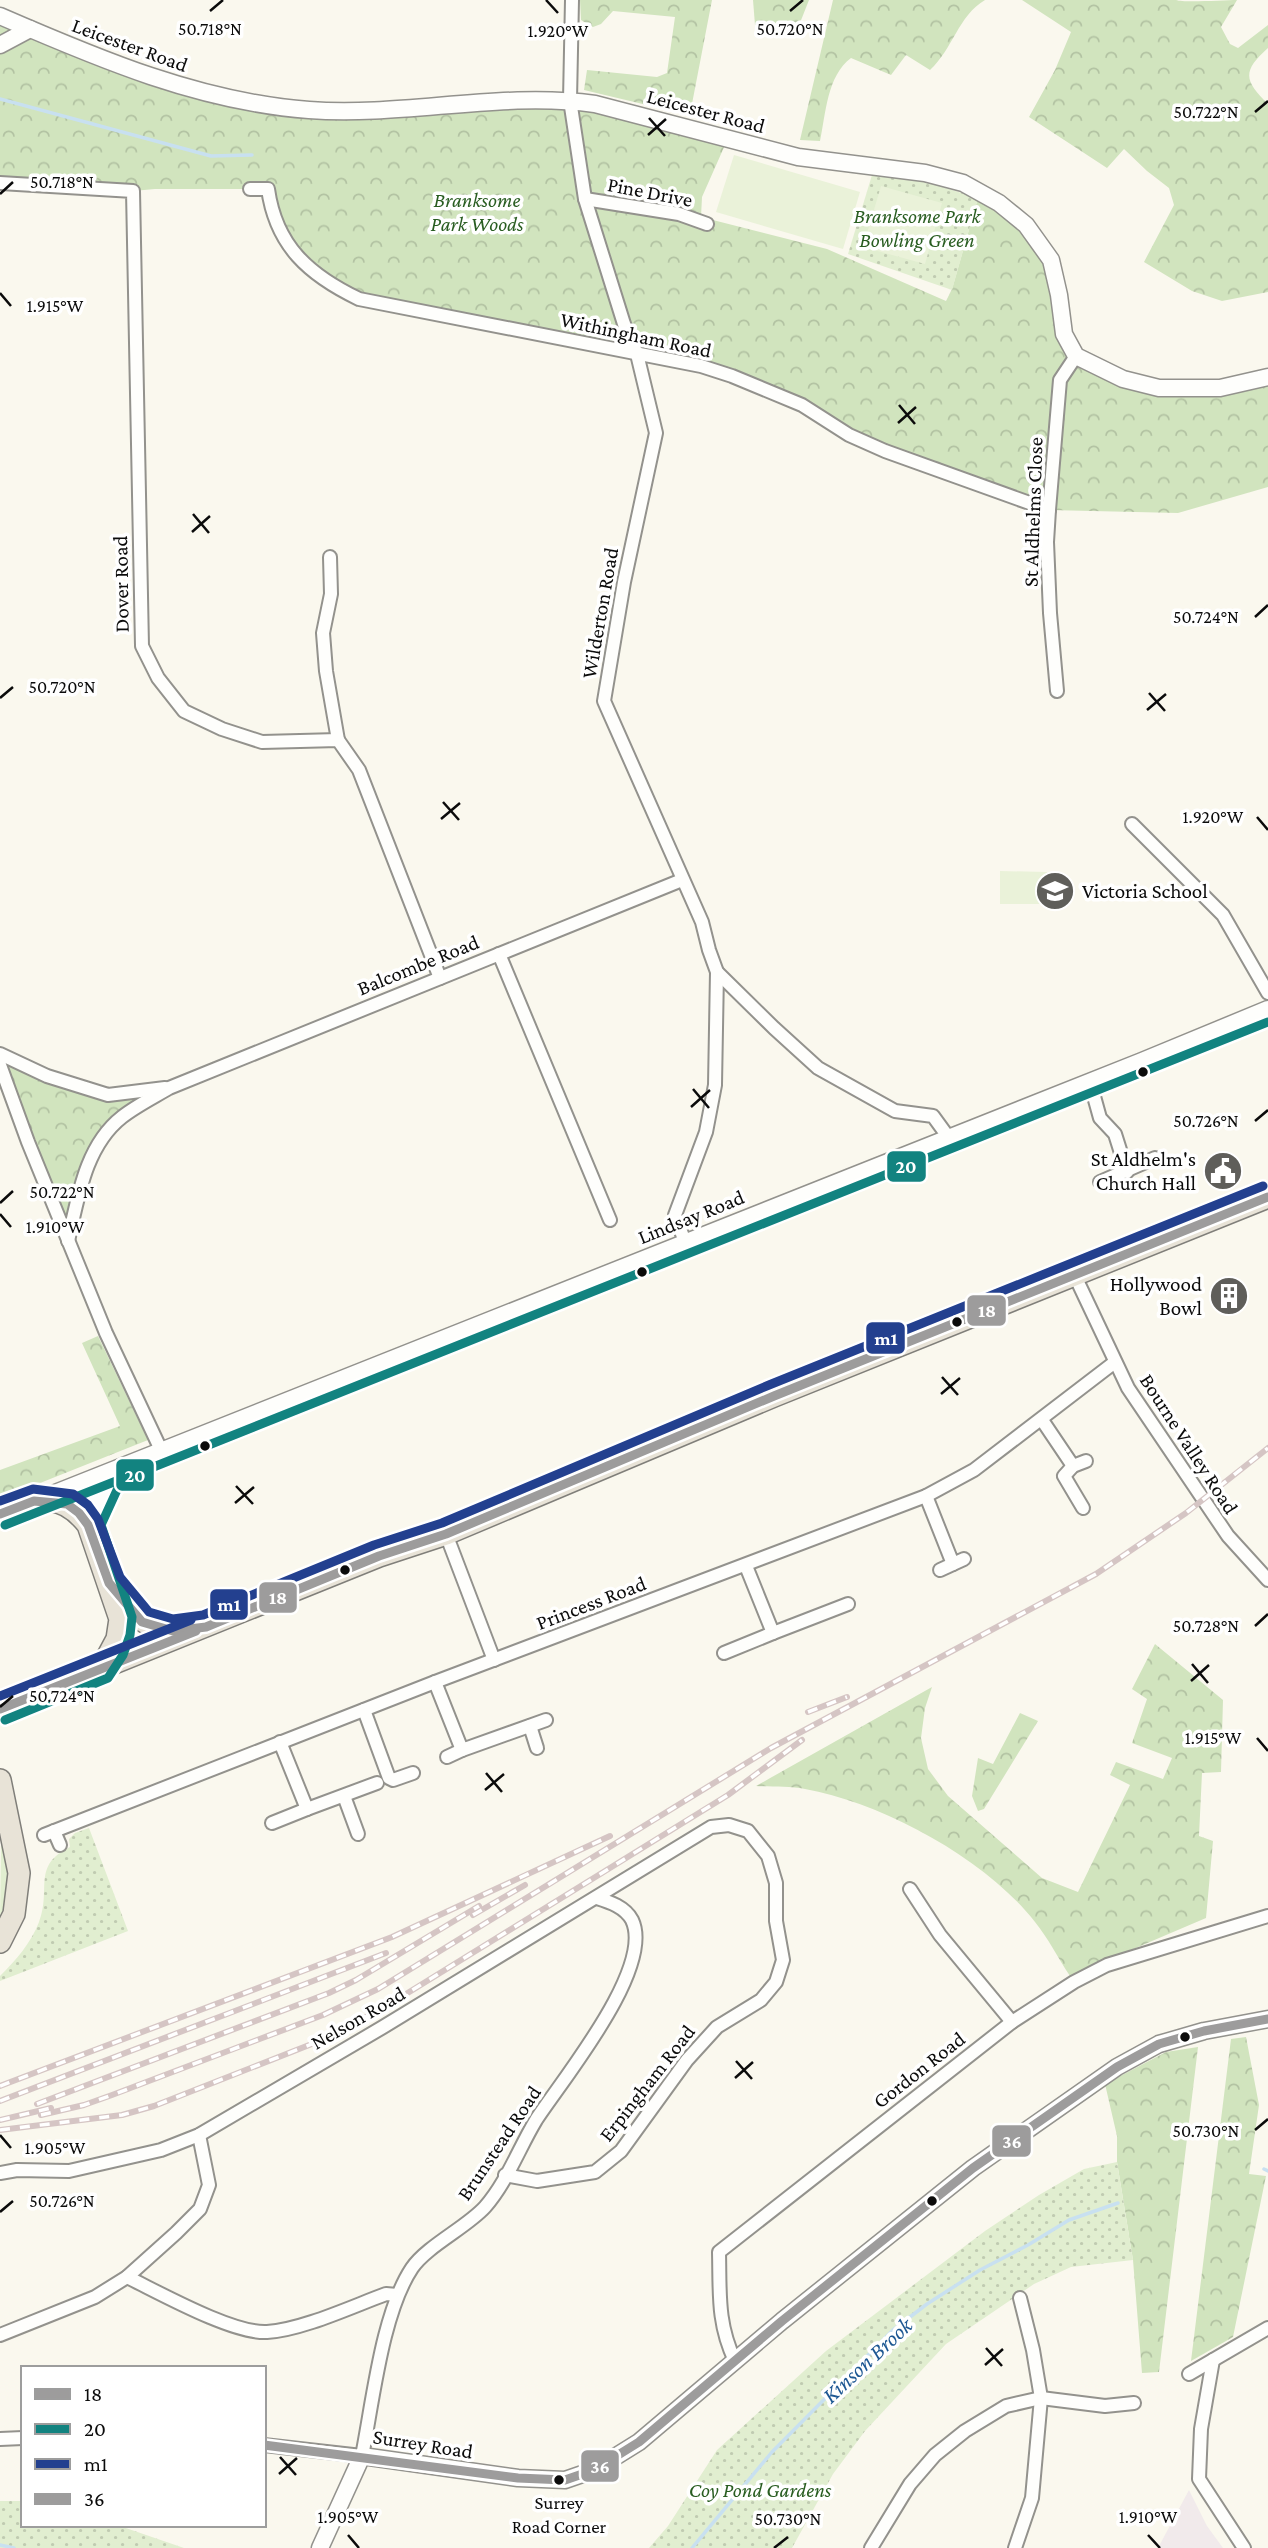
<svg xmlns="http://www.w3.org/2000/svg" width="1268" height="2548" font-family="'Crimson Pro',serif">
	<style>
		.industrial { fill: #f1eaeb }
		.grass { fill: #e1eed0 }
		.forest { fill: url(#forest-crowns) }
		.park { fill: url(#park-dots) }
		.pitch { fill: #eaf2d9 }
		.lines { fill: none; stroke-linecap: round; stroke-linejoin: round }
		.stream { stroke: #c8e0f0; stroke-width: 3.5 }
		.minor-casing { stroke: #93928d; stroke-width: 16 }
		.tertiary-casing { stroke: #93928d; stroke-width: 19 }
		.trunk-casing { stroke: #807f7a; stroke-width: 24 }
		.minor { stroke: #fefefc; stroke-width: 12 }
		.tertiary { stroke: #fefefc; stroke-width: 16 }
		.trunk { stroke: #e8e3d7; stroke-width: 21 }
		.rail-casing { stroke: #d5c5c4; stroke-width: 6 }
		.rail { stroke: #fff; stroke-width: 3.5; stroke-dasharray: 10; stroke-linecap: butt }
		.bus-1-casing { stroke: #fff; stroke-width: 14 }
		.bus-2-casing { stroke: #fff; stroke-width: 14 }
		.bus-3-casing { stroke: #fff; stroke-width: 14 }
		.bus-4-casing { stroke: #fff; stroke-width: 14 }
		.bus-1 { stroke: #9d9c9c; stroke-width: 9 }
		.bus-2 { stroke: #128380; stroke-width: 9 }
		.bus-3 { stroke: #23408f; stroke-width: 9 }
		.bus-4 { stroke: #9d9c9c; stroke-width: 9 }
		.ticks { fill: none; stroke: #0b0b0b; stroke-width: 2.5 }
		.bus-dot { fill: #0b0b0b; stroke: #fff; stroke-width: 2.5 }
		.labels { text-anchor: middle; stroke-width: 7; stroke-linejoin: round; paint-order: stroke }
		.bus-label { font-size: 19px; fill: #0b0b0b; stroke: #fff }
		.street-label { font-size: 21px; fill: #0b0b0b; stroke: #fff }
		.park-label { font-size: 21px; font-style: italic; fill: #295d21; stroke: #fff }
		.poi-label { font-size: 21px; fill: #0b0b0b; stroke: #fff; text-anchor: end }
		.water-label { font-size: 23px; font-style: italic; fill: #1e5893; stroke: #fff }
		.ticks-label { font-size: 18px; text-anchor: middle; fill: #0b0b0b; stroke: #fff; stroke-width: 7; stroke-linejoin: round; paint-order: stroke }
		.line-badge { stroke: #fff; stroke-width: 2.5 }
		.badge-label { font-size: 19px; text-anchor: middle; font-weight: bold; fill: #fff }
	</style>
	<defs>
		<pattern id="forest-crowns" width="20" height="18" patternUnits="userSpaceOnUse" patternTransform="scale(1.75)"><rect width="20" height="18" fill="#d1e4be"/><path d="M2 6a3 3 0 1 1 6 0M12 15a3 3 0 1 1 6 0" fill="none" stroke="#b2c2a2"/></pattern>
		<pattern id="park-dots" width="8" height="8" patternUnits="userSpaceOnUse" patternTransform="scale(1.75)"><rect width="8" height="8" fill="#e1eed0"/><path d="M2 2h.1M6 6h.1" fill="none" stroke="#c0cbb1" stroke-width="1.8" stroke-linecap="round"/></pattern>
	</defs>
	<rect width="100%" height="100%" fill="#faf8ee"/>
	<polygon class="industrial" points="1189,2490 1207,2526 1223,2548 1158,2548"/>
	<path class="grass" d="M1 1843C10 1868 11 1898 0 1922Z"/>
	<g class="forest">
		<polygon points="580,0 712,0 691,109 672,111 584,90 587,70 657,77 667,73 675,17 613,11 601,24 593,27 581,20"/>
		<polygon points="753,0 809,0 794,38 755,25"/>
		<path d="M833 0H985C958 16 953 49 930 70L906 55 891 75 851 58C827 76 826 113 820 141L800 140Z"/>
		<path d="M1022 0H1176C1184 3 1224 0 1237 0L1221 27 1230 44 1238 48 1268 25V48C1241 72 1245 81 1268 104V292L1222 301 1192 291 1144 262 1174 205 1169 188 1147 171 1124 149 1107 168 1029 117 1055 70 1071 32Z"/>
		<polygon points="0,16 116,64 308,110 570,100 725,145 702,197 701,217 827,249 946,301 952,289 980,191 1051,260 1076,356 1159,388 1268,377 1268,487 1178,513 1049,510 885,451 732,376 359,299 299,259 268,189 155,189 133,191 0,183"/>
		<polygon points="0,1054 108,1095 166,1090 121,1117 94,1149 68,1241"/>
		<polygon points="98,1336 148,1440 0,1499 0,1470 120,1426 82,1343"/>
		<path d="M1155 1644 1223 1700 1221 1772 1202 1773 1199 1836 1213 1841 1206 1918 1070 1976C1058 1958 1048 1938 1035 1922 986 1859 883 1803 805 1789 789 1786 772 1787 756 1786L932 1687 925 1708 921 1738 928 1769 948 1796 1042 1878 1078 1892 1130 1785 1110 1775 1116 1762 1163 1779 1172 1758 1132 1743 1147 1699 1132 1689Z"/>
		<polygon points="1020,1713 1038,1721 984,1809 978,1811 972,1796 978,1758 993,1764"/>
		<polygon points="1246,2037 1259,2105 1249,2174 1266,2176 1233,2337 1191,2361 1231,2039"/>
		<polygon points="1198,2047 1159,2372 1142,2373 1133,2260 1117,2162 1117,2136 1105,2084 1166,2052"/>
	</g>
	<g class="park">
		<polygon points="872,175 923,181 978,198 952,290 848,254"/>
		<path d="M89 1828 128 1931 0 1981V1976C16 1960 31 1943 39 1922 52 1889 31 1866 70 1847L69 1839 75 1833Z"/>
		<polygon points="1117,2162 1133,2260 1071,2267 1034,2284 946,2344 865,2431 833,2474 792,2548 649,2548 668,2526 717,2450 826,2351 985,2231 1039,2195 1084,2169"/>
		<polygon points="0,2501 23,2501 23,2525 117,2525 184,2548 0,2548"/>
	</g>
	<g class="pitch">
		<polygon points="734,155 860,192 843,249 716,212"/>
		<polygon points="881,186 942,203 925,264 863,247"/>
		<polygon points="1000,871 1047,872 1047,904 1000,904"/>
	</g>
	<g class="lines">
		<g class="stream">
			<polyline points="0,99 211,156 252,155"/>
			<polyline points="1264,2169 1268,2171"/>
			<polyline points="0,2545 14,2548"/>
			<polyline points="692,2548 772,2452 893,2330 927,2304 980,2270 1028,2245 1069,2220 1118,2203"/>
		</g>
		<g class="minor-casing">
			<g id="minor">
				<polyline points="572,0 570,100 585,199 624,324 637,354 656,433 624,582 604,701 702,922 709,950 717,972 715,1085 706,1132 675,1215 685,1242"/>
				<polyline points="0,183 133,191 142,646 158,678 184,711 222,729 262,742 338,740 359,770 440,978"/>
				<path d="M250 189H268C276 246 309 275 359 299L701 366 732 376 802 405 849 435 885 451 1049 510"/>
				<polyline points="585,199 679,214 707,224"/>
				<polyline points="330,557 331,594 323,633 326,671 338,740"/>
				<polyline points="1057,691 1050,613 1047,542 1049,510 1060,380 1076,356"/>
				<polyline points="1132,824 1223,915 1268,993"/>
				<polyline points="499,954 610,1220"/>
				<polyline points="717,972 774,1028 818,1068 895,1111 933,1116 949,1138"/>
				<polyline points="0,1054 47,1076 108,1095 165,1088"/>
				<polyline points="0,1065 28,1142 106,1333 161,1450"/>
				<polyline points="1090,1082 1100,1118 1115,1134 1127,1172"/>
				<polyline points="1100,1182 1155,1158"/>
				<path d="M68 1241C78 1198 85 1146 122 1117 136 1106 154 1097 169 1088L682 880"/>
				<polyline points="1075,1276 1128,1388 1228,1536 1268,1580"/>
				<polyline points="1042,1420 1073,1466"/>
				<polyline points="926,1496 953,1564 964,1559"/>
				<polyline points="1083,1508 1064,1476 1073,1466 1086,1461"/>
				<polyline points="446,1534 494,1660"/>
				<polyline points="746,1566 773,1633 848,1604"/>
				<polyline points="940,1570 953,1564"/>
				<polyline points="724,1653 773,1633"/>
				<polyline points="435,1682 462,1750 546,1720"/>
				<polyline points="364,1710 389,1778 393,1780 413,1773"/>
				<polyline points="530,1726 537,1748"/>
				<polyline points="280,1742 307,1809 377,1783"/>
				<polyline points="447,1757 462,1750"/>
				<polyline points="344,1796 358,1834"/>
				<polyline points="272,1823 307,1809"/>
				<polyline points="54,1831 60,1845"/>
				<polyline points="44,1835 435,1682 926,1496 974,1470 1115,1362"/>
				<polyline points="910,1889 940,1935 1012,2022"/>
				<polyline points="0,2173 17,2170 69,2171 161,2150 199,2135 383,2027 711,1827 729,1825 748,1831 768,1856 776,1883 776,1921 783,1960 776,1982 761,2000 717,2027 687,2060 621,2151 595,2172 537,2181 505,2175"/>
				<path d="M127 2277C160 2293 233 2334 267 2332 302 2330 353 2306 386 2294L397 2295"/>
				<polyline points="0,2335 95,2297 127,2277 176,2233 200,2209 209,2185 199,2135"/>
				<polyline points="1213,2360 1201,2429 1199,2479 1244,2548"/>
				<path d="M735 2361C717 2323 720 2293 719 2252L1012 2022 1074 1982 1107 1965 1268 1916"/>
				<polyline points="1189,2374 1268,2328"/>
				<polyline points="0,2439 23,2438"/>
				<path d="M264 2445 362 2456C373 2401 382 2313 412 2268 427 2246 467 2227 485 2207 507 2182 519 2148 536 2120 562 2080 655 1968 632 1920 625 1907 610 1902 597 1898"/>
				<polyline points="871,2548 910,2484 935,2455 965,2431 1006,2406 1041,2398 1105,2406 1134,2403"/>
				<polyline points="1015,2548 1032,2498 1041,2398 1033,2350 1020,2298"/>
			</g>
		</g>
		<g class="tertiary-casing">
			<g id="tertiary">
				<path d="M0 16C99 59 200 102 309 110 404 117 500 91 595 104L798 157 925 173 963 183 999 203 1026 225 1051 260 1059 295 1064 334 1076 356 1123 379 1159 388H1220L1268 377"/>
				<polyline points="0,45 30,29"/>
				<polyline points="40,1499 1142,1061 1268,1009"/>
				<polyline points="88,1525 106,1482 119,1470"/>
				<polyline points="320,2548 362,2456 518,2478 565,2480 594,2470 639,2442 782,2321 973,2168 1117,2067 1159,2044 1204,2031 1268,2019"/>
			</g>
		</g>
		<g class="trunk-casing">
			<g id="trunk">
				<path d="M0 1514C37 1500 60 1489 88 1525L120 1619 117 1639 102 1667"/>
				<path d="M117 1593C137 1622 153 1633 189 1629"/>
				<polyline points="0,1709 379,1556 446,1534 774,1396 1268,1197"/>
				<polyline points="0,1780 19,1873 14,1914 0,1942"/>
			</g>
		</g>
		<use href="#minor" class="minor"/>
		<use href="#tertiary" class="tertiary"/>
		<use href="#trunk" class="trunk"/>
		<g class="rail-casing">
			<g id="rail">
				<polyline points="808,1712 847,1697"/>
				<polyline points="473,1915 525,1885"/>
				<polyline points="0,2086 392,1937 610,1836"/>
				<polyline points="0,2101 386,1953"/>
				<polyline points="37,2104 329,1993 356,1980 479,1906"/>
				<polyline points="41,2115 84,2105 112,2095 323,2015 378,1989 771,1748 1096,1574 1186,1513 1268,1448"/>
				<polyline points="0,2120 51,2108"/>
				<polyline points="0,2130 122,2115 154,2106 332,2036 406,1994 728,1795 802,1740"/>
			</g>
		</g>
		<use href="#rail" class="rail"/>
		<g class="bus-1-casing">
			<g id="bus-1">
				<polyline points="0,1514 34,1501 67,1504 79,1513 88,1525 109,1583 142,1622 173,1631 206,1627 379,1556 446,1534 774,1396 1268,1197"/>
				<polyline points="0,1709 196,1631"/>
			</g>
		</g>
		<g class="bus-2-casing">
			<g id="bus-2">
				<polyline points="5,1525 134,1474"/>
				<polyline points="5,1720 108,1678 123,1655 130,1635 132,1617 101,1525 117,1490 136,1474 1268,1022"/>
			</g>
		</g>
		<g class="bus-3-casing">
			<g id="bus-3">
				<polyline points="0,1501 33,1489 73,1494 88,1505 98,1519 120,1577 149,1612 173,1619 203,1615 374,1545 442,1523 769,1385 1263,1186"/>
				<polyline points="0,1696 191,1620"/>
			</g>
		</g>
		<g class="bus-4-casing">
			<polyline id="bus-4" points="264,2445 518,2478 565,2480 594,2470 639,2442 782,2321 973,2168 1117,2067 1159,2044 1204,2031 1268,2019"/>
		</g>
		<use href="#bus-1" class="bus-1"/>
		<use href="#bus-2" class="bus-2"/>
		<use href="#bus-3" class="bus-3"/>
		<use href="#bus-4" class="bus-4"/>
	</g>
	<path class="ticks" d="M546 0 558 13M210 11 223 0M790 11 803 0M1255 112 1268 101M649 118 665 136M648 135 666 119M0 194 13 182M0 293 11 306M899 405 915 424M898 423 916 407M193 514 209 533M192 532 210 516M1255 617 1268 605M1149 693 1165 711M0 698 13 687M1147 710 1166 694M443 802 459 820M1257 817 1268 830M441 819 460 803M693 1089 709 1108M691 1107 710 1090M1255 1121 1268 1110M0 1203 13 1191M0 1214 11 1227M942 1377 958 1395M941 1394 960 1378M236 1486 253 1504M235 1503 254 1487M1255 1626 1268 1614M1192 1664 1208 1683M1191 1681 1209 1665M0 1707 13 1696M1257 1738 1268 1751M486 1773 502 1792M485 1790 504 1774M736 2061 752 2079M735 2078 753 2062M1255 2130 1268 2119M0 2135 11 2148M0 2212 13 2201M986 2348 1002 2366M985 2365 1003 2349M280 2457 296 2475M279 2474 297 2458M348 2535 359 2548M1148 2535 1160 2548M774 2548 788 2537"/>
	<defs>
		<g id="school-disc" transform="scale(2.0125)"><circle r="9.5" fill="#5f5e5a" stroke="#fff"/><path d="M0-5L7-2L0 1L-7-2ZM-4 1L0 2.5L4 1V4Q0 6-4 4Z" fill="#fff"/></g>
		<g id="civic-disc" transform="scale(2.0125)"><circle r="9.5" fill="#5f5e5a" stroke="#fff"/><path d="M-.6-6.5H3V-4.5H.6V-3L4-1V1h2V6H-6V1h2V-1L-.6-3ZM-1.2 2.5V6h2.4V2.5Z" fill="#fff"/></g>
		<g id="building-disc" transform="scale(2.0125)"><circle r="9.5" fill="#5f5e5a" stroke="#fff"/><path d="M-4-6H4V6H1V3H-1V6H-4ZM-2.5-4.3h1.7v1.8h-1.7ZM.8-4.3h1.7v1.8H.8ZM-2.5-1h1.7V.8h-1.7ZM.8-1h1.7V.8H.8Z" fill="#fff"/></g>
	</defs>
	<g fill-rule="evenodd">
		<use href="#school-disc" x="1055" y="891"/>
		<use href="#civic-disc" x="1223" y="1171"/>
		<use href="#building-disc" x="1229" y="1296"/>
	</g>
	<g class="bus-dot">
		<circle cx="1143" cy="1072" r="6"/>
		<circle cx="642" cy="1272" r="6"/>
		<circle cx="957" cy="1322" r="6"/>
		<circle cx="205" cy="1446" r="6"/>
		<circle cx="345" cy="1570" r="6"/>
		<circle cx="1185" cy="2037" r="6"/>
		<circle cx="932" cy="2201" r="6"/>
		<circle cx="559" cy="2480" r="6"/>
	</g>
	<g class="labels">
		<g class="bus-label">
			<text x="559" y="2509">Surrey<tspan x="559" dy="24">Road Corner</tspan></text>
		</g>
		<g class="street-label">
			<text transform="translate(130 45) rotate(20)" y="7">Leicester Road</text>
			<text transform="translate(706 111) rotate(15)" y="7">Leicester Road</text>
			<text transform="translate(650 192) rotate(11)" y="7">Pine Drive</text>
			<text transform="translate(636 335) rotate(12)" y="7">Withingham Road</text>
			<text transform="translate(1033 512) rotate(-88)" y="7">St Aldhelms Close</text>
			<text transform="translate(121 584) rotate(-91)" y="7">Dover Road</text>
			<text transform="translate(600 613) rotate(-80)" y="7">Wilderton Road</text>
			<text transform="translate(418 965) rotate(-22)" y="7">Balcombe Road</text>
			<text transform="translate(691 1217) rotate(-22)" y="7">Lindsay Road</text>
			<text transform="translate(1189 1444) rotate(57)" y="7">Bourne Valley Road</text>
			<text transform="translate(591 1603) rotate(-21)" y="7">Princess Road</text>
			<text transform="translate(358 2018) rotate(-30)" y="7">Nelson Road</text>
			<text transform="translate(919 2070) rotate(-38)" y="7">Gordon Road</text>
			<text transform="translate(647 2083) rotate(-52)" y="7">Erpingham Road</text>
			<text transform="translate(499 2143) rotate(-56)" y="7">Brunstead Road</text>
			<text transform="translate(423 2444) rotate(9)" y="7">Surrey Road</text>
		</g>
		<g class="park-label">
			<text x="477" y="207">Branksome<tspan x="477" dy="24">Park Woods</tspan></text>
			<text x="917" y="223">Branksome Park<tspan x="917" dy="24">Bowling Green</tspan></text>
			<text x="760" y="2497">Coy Pond Gardens</text>
		</g>
		<g class="poi-label">
			<text x="1082" y="898" text-anchor="start">Victoria School</text>
			<text x="1196" y="1166">St Aldhelm's<tspan x="1196" dy="24">Church Hall</tspan></text>
			<text x="1202" y="1291">Hollywood<tspan x="1202" dy="24">Bowl</tspan></text>
		</g>
		<g class="water-label">
			<text transform="translate(867 2360) rotate(-43)" y="8">Kinson Brook</text>
		</g>
	</g>
	<g class="ticks-label">
		<text x="210" y="35">50.718°N</text>
		<text x="790" y="35">50.720°N</text>
		<text x="558" y="37">1.920°W</text>
		<text x="1206" y="118">50.722°N</text>
		<text x="62" y="188">50.718°N</text>
		<text x="55" y="312">1.915°W</text>
		<text x="1206" y="623">50.724°N</text>
		<text x="62" y="693">50.720°N</text>
		<text x="1213" y="823">1.920°W</text>
		<text x="1206" y="1127">50.726°N</text>
		<text x="62" y="1198">50.722°N</text>
		<text x="55" y="1233">1.910°W</text>
		<text x="1206" y="1632">50.728°N</text>
		<text x="62" y="1702">50.724°N</text>
		<text x="1213" y="1744">1.915°W</text>
		<text x="1206" y="2137">50.730°N</text>
		<text x="55" y="2154">1.905°W</text>
		<text x="62" y="2207">50.726°N</text>
		<text x="348" y="2523">1.905°W</text>
		<text x="1148" y="2523">1.910°W</text>
		<text x="788" y="2525">50.730°N</text>
	</g>
	<g class="line-badge">
		<rect x="886" y="1150" width="41" height="33" rx="7" fill="#128380"/>
		<rect x="966" y="1294" width="41" height="33" rx="7" fill="#9d9c9c"/>
		<rect x="865" y="1321" width="41" height="34" rx="7" fill="#23408f"/>
		<rect x="115" y="1458" width="40" height="34" rx="7" fill="#128380"/>
		<rect x="258" y="1581" width="40" height="33" rx="7" fill="#9d9c9c"/>
		<rect x="209" y="1588" width="40" height="33" rx="7" fill="#23408f"/>
		<rect x="991" y="2124" width="41" height="34" rx="7" fill="#9d9c9c"/>
		<rect x="580" y="2449" width="40" height="34" rx="7" fill="#9d9c9c"/>
	</g>
	<g class="badge-label">
		<text x="906" y="1173">20</text>
		<text x="987" y="1317">18</text>
		<text x="886" y="1345">m1</text>
		<text x="135" y="1482">20</text>
		<text x="278" y="1604">18</text>
		<text x="229" y="1611">m1</text>
		<text x="1012" y="2148">36</text>
		<text x="600" y="2473">36</text>
	</g>
	<rect x="21" y="2366" width="245" height="161" fill="#ffffff" stroke="#9d9d9d" stroke-width="2"/>
	<rect x="35" y="2389" width="35" height="10" fill="#9d9c9c" stroke="#9d9d9d" stroke-width="2"/>
	<text x="84" y="2401" font-size="21" fill="#0b0b0b">18</text>
	<rect x="35" y="2424" width="35" height="10" fill="#128380" stroke="#9d9d9d" stroke-width="2"/>
	<text x="84" y="2436" font-size="21" fill="#0b0b0b">20</text>
	<rect x="35" y="2459" width="35" height="10" fill="#23408f" stroke="#9d9d9d" stroke-width="2"/>
	<text x="84" y="2471" font-size="21" fill="#0b0b0b">m1</text>
	<rect x="35" y="2494" width="35" height="10" fill="#9d9c9c" stroke="#9d9d9d" stroke-width="2"/>
	<text x="84" y="2506" font-size="21" fill="#0b0b0b">36</text>
</svg>
